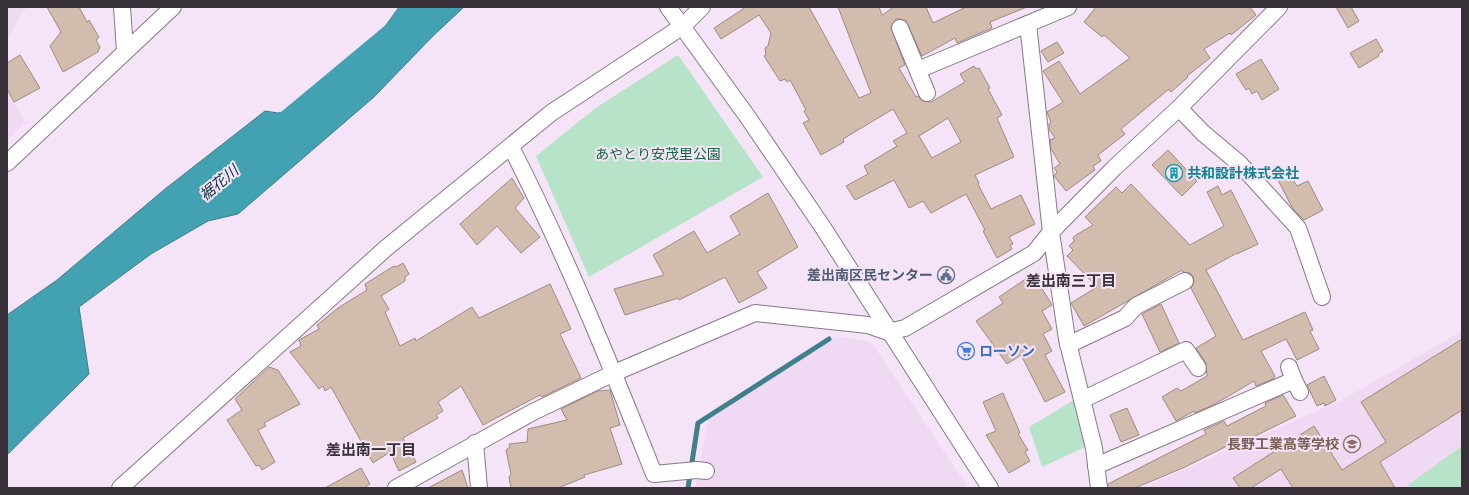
<svg xmlns="http://www.w3.org/2000/svg" width="1469" height="495" font-family="Raleway,'Noto Sans JP',sans-serif">
	<style>
		.built { fill: #f0d9f2 }
		.green { fill: #b7e4c9 }
		.water { fill: #43a2b2; stroke: #3f808d }
		.lines { fill: none; stroke-linecap: round; stroke-linejoin: round }
		.stream { stroke: #3f808d; stroke-width: 5 }
		.river { stroke: #43a2b2; stroke-width: 29 }
		.building { fill: #d2bcae; stroke: #9e8a7d; fill-rule: evenodd }
		.minor-casing { stroke: #867787; stroke-width: 18 }
		.minor { stroke: #fff; stroke-width: 16 }
		.labels { text-anchor: middle; stroke-width: 4; stroke-linejoin: round; paint-order: stroke }
		.park-label { font-size: 14px; fill: #136742; stroke: #f5e4f7 }
		.culture-label { font-size: 14px; font-weight: bold; fill: #0d838f; stroke: #f5e4f7; text-anchor: start }
		.service-label { font-size: 14px; font-weight: bold; fill: #4e5e75; stroke: #f5e4f7; text-anchor: end }
		.shop-label { font-size: 14px; font-weight: bold; fill: #366cbe; stroke: #f5e4f7; text-anchor: start }
		.education-label { font-size: 14px; font-weight: bold; fill: #785e54; stroke: #f5e4f7; text-anchor: end }
		.water-label { font-size: 15px; font-style: italic; fill: #05343b; stroke: #f5e4f7 }
		.neighbourhood-label { font-size: 15px; font-weight: bold; fill: #373038; stroke: #f5e4f7 }
	</style>
	<rect width="100%" height="100%" fill="#f5e4f7"/>
	<g class="built">
		<polygon points="7,7 27,7 7,38"/>
		<polygon points="7,89 25,123 7,141"/>
		<polygon points="1462,331 1462,488 1142,488 1342,400"/>
		<polygon points="836,336 867,341 873,345 968,488 695,488 709,418"/>
	</g>
	<g class="green">
		<polygon points="678,55 763,177 589,277 536,156 597,107"/>
		<polygon points="1074,400 1085,447 1042,467 1029,427"/>
		<polygon points="1462,446 1462,488 1410,488 1408,485"/>
	</g>
	<polygon class="water" points="399,7 464,7 432,37 374,97 238,214 208,221 151,254 79,307 89,374 7,455 7,315 57,280 165,189 265,111 278,113 311,106 354,71 356,54 384,28"/>
	<g class="lines">
		<polyline class="stream" points="688,488 698,423 829,339"/>
		<polyline class="river" points="281,131 430,7"/>
	</g>
	<g class="building">
		<polygon points="47,7 79,7 87,22 89,20 99,37 96,40 100,47 98,52 63,72 50,46 61,32"/>
		<path d="M746 7H809L859 98 871 93 838 7H879L882 15 894 7H926L933 23 966 7H1027L990 22 992 28 957 43 955 38 922 56 906 21 902 19H896L891 27 905 65 899 68 916 97 918 96 922 101 931 102 965 82 960 74 974 66 976 69 979 68 990 88 988 89 1002 115 997 118 1014 157 975 175 979 183 978 184 991 209 1021 195 1035 224 1009 237 1013 244 1010 245 1012 249 997 258 983 231 985 230 966 194 931 213 923 201 909 208 894 180 855 200 846 186 868 174 864 166 897 146 893 141 907 133 893 109 843 139 844 142 821 155 803 123 809 120 804 111 806 110 790 80 787 82 785 79 780 81 764 56 766 55 765 48 768 46 771 33 759 15 721 39 714 28ZM948 118 961 142 932 158 919 136Z"/>
		<polygon points="1096,7 1250,7 1256,15 1231,35 1230,33 1204,49 1210,58 1187,76 1188,77 1171,92 1169,89 1121,129 1125,134 1098,155 1101,161 1093,166 1095,170 1066,191 1054,176 1057,172 1054,168 1060,164 1051,149 1050,140 1055,138 1049,129 1049,124 1051,122 1047,112 1063,102 1043,71 1059,61 1080,94 1130,58 1104,35 1102,37 1084,22"/>
		<polygon points="1336,7 1351,7 1359,21 1348,28"/>
		<polygon points="1376,39 1383,51 1378,54 1379,56 1359,68 1350,53"/>
		<polygon points="1057,42 1064,53 1048,62 1041,51"/>
		<polygon points="20,55 40,88 14,102 7,89 7,63"/>
		<polygon points="1261,59 1279,89 1262,100 1257,91 1252,94 1249,88 1246,90 1236,74"/>
		<polygon points="1168,150 1197,181 1182,196 1152,165"/>
		<polygon points="1289,173 1297,186 1308,181 1323,210 1304,220 1293,209 1278,180"/>
		<polygon points="512,178 524,198 515,208 540,237 521,253 497,226 477,245 460,224"/>
		<polygon points="1131,184 1190,245 1224,226 1207,192 1218,186 1222,195 1231,190 1258,244 1237,254 1237,253 1206,270 1243,340 1305,312 1313,330 1310,331 1319,349 1297,360 1286,339 1261,351 1275,376 1273,379 1256,386 1254,381 1215,404 1195,413 1194,411 1176,421 1162,397 1177,388 1181,391 1207,376 1206,363 1196,348 1216,336 1191,288 1194,282 1193,276 1190,273 1183,272 1182,270 1084,326 1071,303 1097,287 1067,256 1073,250 1069,246 1074,241 1073,238 1076,235 1093,225 1085,217 1116,187 1122,193"/>
		<polygon points="768,193 798,247 757,272 767,288 739,303 725,277 679,300 678,298 625,315 614,289 664,275 653,255 694,231 707,253 740,234 730,216"/>
		<polygon points="403,263 409,274 405,277 405,281 381,296 389,309 385,312 400,346 415,338 416,341 472,307 479,318 550,284 571,329 560,334 581,378 542,397 540,395 483,425 461,386 438,402 443,411 436,415 438,418 403,438 416,462 399,471 390,452 373,463 331,387 325,391 323,386 319,389 290,352 301,346 299,340 319,329 317,325 338,308 367,290 365,284 394,266 396,267"/>
		<polygon points="1033,274 1052,305 1042,311 1052,329 1043,334 1052,351 1045,355 1065,392 1045,402 1021,355 1007,364 976,321 1003,303 999,297"/>
		<polygon points="1161,304 1179,343 1160,352 1142,314"/>
		<polygon points="1462,339 1462,410 1380,462 1395,488 1293,488 1281,469 1251,488 1240,488 1233,478 1314,426 1342,470 1386,442 1361,402"/>
		<polygon points="269,367 278,370 300,404 264,423 266,426 258,430 275,462 262,470 259,465 256,466 227,420 242,410 235,399"/>
		<polygon points="1324,376 1336,400 1325,406 1324,403 1317,406 1307,385"/>
		<polygon points="610,390 620,425 610,428 622,464 584,475 585,477 558,488 511,488 509,477 511,474 506,450 510,447 509,444 527,442 528,429 567,420 561,409 598,391"/>
		<polygon points="1003,393 1020,433 1018,434 1028,450 1025,452 1030,461 1009,473 986,435 996,431 983,402"/>
		<polygon points="1283,395 1296,416 1249,439 1247,436 1185,467 1135,488 1108,488 1108,484 1206,434 1204,430 1224,421 1227,426 1266,406 1265,403"/>
		<polygon points="1127,408 1139,435 1121,442 1110,415"/>
		<polygon points="361,468 370,484 364,488 325,488"/>
		<polygon points="462,470 468,488 428,488"/>
	</g>
	<g class="lines">
		<g class="minor-casing">
			<g id="minor">
				<polyline points="122,7 125,51"/>
				<polyline points="668,7 747,116 822,226 990,488"/>
				<polyline points="1028,24 1051,232 1067,339 1094,448 1099,488"/>
				<polyline points="900,28 927,93"/>
				<polyline points="918,70 1068,7"/>
				<polyline points="1179,108 1203,133 1240,164 1298,228 1322,297"/>
				<path d="M511 147C565 253 610 363 654 474L697 470 706 471"/>
				<polyline points="7,163 173,7"/>
				<polyline points="1068,345 1125,318 1136,306 1185,281"/>
				<polyline points="1289,367 1294,380"/>
				<polyline points="1082,400 1186,350 1198,368"/>
				<polyline points="475,443 479,488"/>
				<polyline points="1096,466 1294,380 1300,392"/>
				<polyline points="120,488 385,249 551,113 683,26 702,7"/>
				<polyline points="396,488 533,412 614,373 755,313 868,325 888,332 905,328 1034,253 1051,232 1114,168 1179,108 1279,7"/>
			</g>
		</g>
		<use href="#minor" class="minor"/>
	</g>
	<defs>
		<g id="building-ring" transform="scale(0.9)"><circle r="9.5" fill="#f5e4f7" stroke="#0f9aa8" stroke-width="1.5"/><path d="M-4-6H4V6H1V3H-1V6H-4ZM-2.5-4.3h1.7v1.8h-1.7ZM.8-4.3h1.7v1.8H.8ZM-2.5-1h1.7V.8h-1.7ZM.8-1h1.7V.8H.8Z" fill="#0f9aa8"/></g>
		<g id="civic-ring" transform="scale(0.9)"><circle r="9.5" fill="#f5e4f7" stroke="#5c6f8a" stroke-width="1.5"/><path d="M-.6-6.5H3V-4.5H.6V-3L4-1V1h2V6H-6V1h2V-1L-.6-3ZM-1.2 2.5V6h2.4V2.5Z" fill="#5c6f8a"/></g>
		<g id="supermarket-ring" transform="scale(0.9)"><circle r="9.5" fill="#f5e4f7" stroke="#3f7fe0" stroke-width="1.5"/><path d="M-6-5.5h2.5l.6 2H6L4.5 2H-2.5L-4.4-4H-6ZM-1.5 3.2a1.3 1.3 0 1 0 .1 0ZM3 3.2a1.3 1.3 0 1 0 .1 0Z" fill="#3f7fe0"/></g>
		<g id="school-ring" transform="scale(0.9)"><circle r="9.5" fill="#f5e4f7" stroke="#8d6e63" stroke-width="1.5"/><path d="M0-5L7-2L0 1L-7-2ZM-4 1L0 2.5L4 1V4Q0 6-4 4Z" fill="#8d6e63"/></g>
	</defs>
	<g fill-rule="evenodd">
		<use href="#building-ring" x="1174" y="173"/>
		<use href="#civic-ring" x="946" y="275"/>
		<use href="#supermarket-ring" x="966" y="351"/>
		<use href="#school-ring" x="1352" y="444"/>
	</g>
	<g class="labels">
		<g class="park-label">
			<text x="658" y="159">あやとり安茂里公園</text>
		</g>
		<g class="culture-label">
			<text x="1187" y="178">共和設計株式会社</text>
		</g>
		<g class="service-label">
			<text x="933" y="280">差出南区民センター</text>
		</g>
		<g class="shop-label">
			<text x="979" y="356">ローソン</text>
		</g>
		<g class="education-label">
			<text x="1339" y="449">長野工業高等学校</text>
		</g>
		<g class="water-label">
			<text transform="translate(219 183) rotate(-40)" y="5">裾花川</text>
		</g>
		<g class="neighbourhood-label">
			<text x="1071" y="286">差出南三丁目</text>
			<text x="371" y="455">差出南一丁目</text>
		</g>
	</g>
	<rect width="1469" height="495" fill="none" stroke="#373038" stroke-width="16"/>
</svg>
